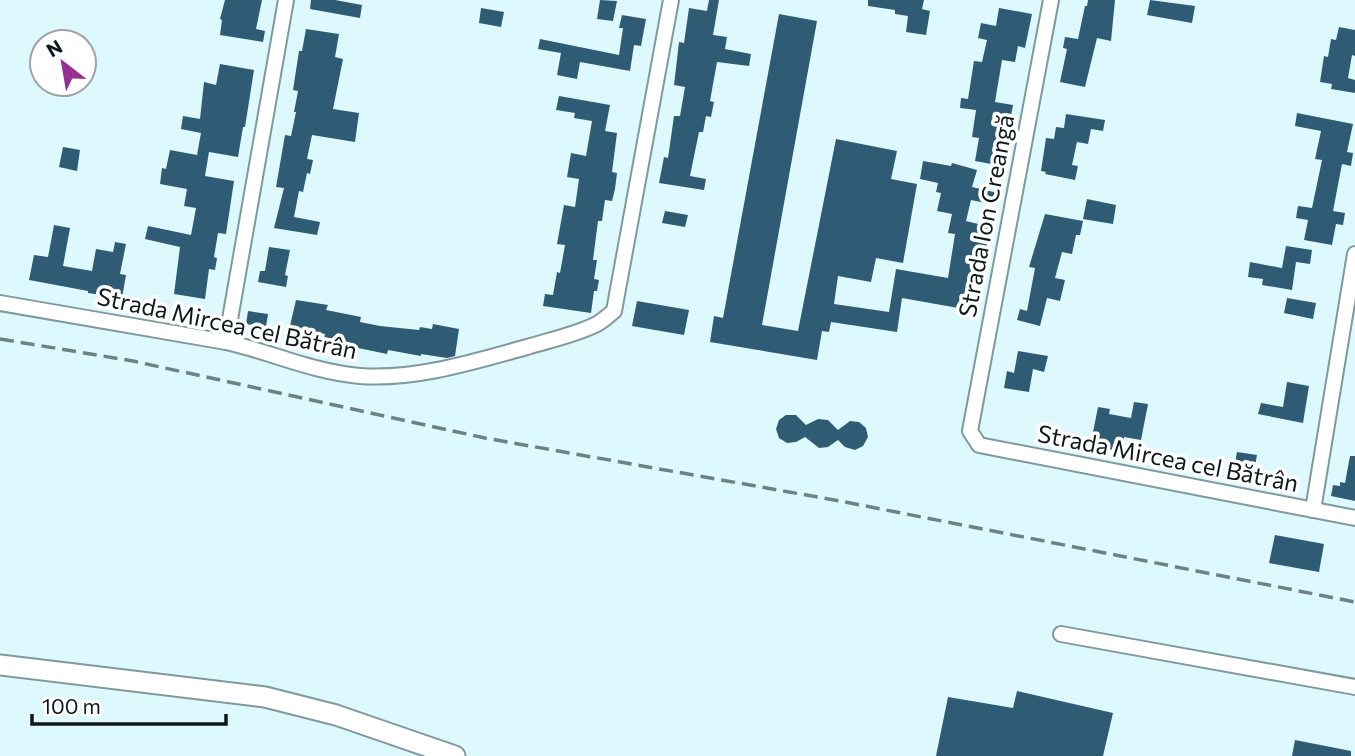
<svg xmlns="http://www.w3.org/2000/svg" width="1355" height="756" font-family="Commissioner,sans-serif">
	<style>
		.building { fill: #2f5c74 }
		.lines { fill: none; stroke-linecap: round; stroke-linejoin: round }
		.street-casing { stroke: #7f999d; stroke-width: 18 }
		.secondary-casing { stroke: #7f999d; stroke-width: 23 }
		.street { stroke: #fff; stroke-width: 14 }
		.secondary { stroke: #fff; stroke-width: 19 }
		.rail { stroke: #6e8184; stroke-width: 3.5; stroke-dasharray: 14 7; stroke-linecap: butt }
		.labels { text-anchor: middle; stroke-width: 7; stroke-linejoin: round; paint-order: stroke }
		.street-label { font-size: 24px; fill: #0f191b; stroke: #fff }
	</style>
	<rect width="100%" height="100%" fill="#ddf9fe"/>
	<g class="building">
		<polygon points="225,0 262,0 256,29 265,31 263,42 220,35 222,20 220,19"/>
		<polygon points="311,0 335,0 362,5 360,18 310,9"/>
		<polygon points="600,0 617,1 613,21 597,19"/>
		<polygon points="709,0 719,0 713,35 727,37 725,49 751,54 749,66 717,62 710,101 714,102 711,117 706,116 703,132 699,132 690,176 706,179 704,190 659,183 664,157 668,158 674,116 680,116 685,87 674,85 679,42 684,43 689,8 707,11"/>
		<polygon points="868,0 924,0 922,9 930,11 926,35 906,32 908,16 895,14 895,10 868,6"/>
		<polygon points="1088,0 1115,0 1111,41 1097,38 1085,87 1060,82 1067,49 1063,48 1065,37 1078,39 1085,6 1087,6"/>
		<polygon points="1150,0 1195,6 1192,23 1147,15"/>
		<polygon points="481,8 504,12 501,27 479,23"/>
		<polygon points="999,8 1032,14 1025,48 1018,46 1015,62 1002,60 995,102 1013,105 1002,166 975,161 979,138 972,137 976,110 960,108 961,98 968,99 974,61 982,62 987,40 978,38 981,23 996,26"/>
		<polygon points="779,14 817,21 762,325 798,331 836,139 897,151 891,179 917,184 903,263 876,258 871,282 838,276 834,304 889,312 896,269 948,278 955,234 948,233 952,214 937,211 941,193 936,192 938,183 920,179 923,161 951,166 952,163 977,170 972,187 998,193 995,205 971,200 966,221 991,227 985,253 988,254 986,264 977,263 975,279 969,278 964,309 902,298 897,332 831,322 829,332 822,331 817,360 710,342 714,316 723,318"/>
		<polygon points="622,15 646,19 641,46 634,45 630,71 580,62 577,79 557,75 561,53 538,49 540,39 619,55 623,28 619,28"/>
		<polygon points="1339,27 1355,30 1355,56 1352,55 1348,78 1355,80 1355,93 1331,89 1332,84 1320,82 1324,56 1328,57 1331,39 1336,40"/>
		<polygon points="306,29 339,34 335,57 343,59 333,109 359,113 355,142 312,135 307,159 313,160 310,174 307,173 303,192 299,191 294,217 320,222 317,235 274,228 284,188 276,187 285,135 291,136 296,112 294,112 298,91 293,90 299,51 302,51"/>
		<polygon points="220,64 254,70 245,127 243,127 238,157 209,152 205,176 234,181 226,234 218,233 214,257 217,258 215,270 209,269 205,299 174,294 180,247 145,239 148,226 191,235 196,208 184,206 187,189 160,184 162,168 166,169 170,150 197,155 201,133 181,129 183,116 200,119 204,82 216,85"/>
		<polygon points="559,96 610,105 605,131 617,133 612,172 617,173 615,189 612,201 605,200 602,221 598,221 593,260 597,260 594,279 599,280 597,291 594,291 591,313 543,306 545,294 553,295 557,272 560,273 565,245 557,244 564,205 575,207 579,179 567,177 571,153 586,156 592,121 574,118 575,113 556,110"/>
		<polygon points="1297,113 1353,124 1347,152 1353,153 1351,166 1342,164 1333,211 1345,213 1343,225 1336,224 1332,245 1304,240 1308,220 1296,218 1298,206 1312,208 1322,160 1315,159 1321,131 1295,126"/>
		<polygon points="1066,114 1105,120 1103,131 1091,129 1088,144 1077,142 1072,165 1078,166 1075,180 1045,174 1046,172 1041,171 1046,138 1054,139 1056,127 1064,128"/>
		<polygon points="63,147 80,150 77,171 59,167"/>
		<polygon points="1087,199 1116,205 1113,224 1083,219"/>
		<polygon points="665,211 688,215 685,227 662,223"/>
		<polygon points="1045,214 1083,221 1080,235 1076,235 1072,254 1062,252 1055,278 1065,280 1060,301 1047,298 1040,326 1017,320 1020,309 1027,311 1035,268 1029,267"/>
		<polygon points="54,225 70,228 63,266 92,271 96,249 113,252 115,242 126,244 120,274 126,275 122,298 88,293 88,291 29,280 34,255 48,257"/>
		<polygon points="1286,246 1312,250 1310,264 1296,262 1292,290 1262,285 1263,279 1248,277 1250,262 1282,268"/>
		<polygon points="269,247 290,250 285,275 288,276 286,287 258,282 260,271 265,271"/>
		<polygon points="1287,298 1316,303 1313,319 1284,313"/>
		<polygon points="296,300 328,305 326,310 361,317 360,322 380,326 419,330 420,327 432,329 433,324 459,329 455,356 447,358 421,354 421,356 388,350 387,354 358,348 358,346 324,340 325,334 303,329 302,333 289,330"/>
		<polygon points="637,301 689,310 684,335 632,326"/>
		<polygon points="248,311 268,314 266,327 246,324"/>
		<polygon points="1018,351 1048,356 1044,372 1033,369 1029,392 1004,388 1007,371 1014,373"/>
		<polygon points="1287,382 1309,386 1303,423 1258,414 1261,403 1283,407"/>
		<polygon points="1134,402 1148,404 1141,440 1124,437 1122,451 1090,447 1098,407 1110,409 1109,414 1131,418"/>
		<polygon points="786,415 796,415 806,425 818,419 828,420 838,430 850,421 859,422 866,428 868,437 863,446 855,450 845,447 838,440 828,447 819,448 805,437 796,442 787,443 779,438 776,429 779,420"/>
		<polygon points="1237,452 1257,455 1253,477 1233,473"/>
		<polygon points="1350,456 1355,456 1355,501 1331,496 1333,485 1340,486 1340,482 1345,483"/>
		<polygon points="1275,535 1324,544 1319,572 1269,563"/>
		<polygon points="1017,691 1113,713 1103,756 936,756 948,697 1013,708"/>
		<polygon points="1295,740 1351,751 1351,756 1292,756"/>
	</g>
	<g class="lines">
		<g class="street-casing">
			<g id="street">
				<polyline points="1051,0 970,431 979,445 1355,518"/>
				<path d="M0 303 226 342C271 352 313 372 360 376 416 380 473 362 527 347 550 340 575 335 597 324 604 320 609 315 614 311L671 0"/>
				<polyline points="226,342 286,0"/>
				<polyline points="1313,510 1355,254"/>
				<polyline points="1061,634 1355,687"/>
			</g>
		</g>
		<g class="secondary-casing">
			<polyline id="secondary" points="0,665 265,697 336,715 455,756"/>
		</g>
		<use href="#street" class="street"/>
		<use href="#secondary" class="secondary"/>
		<polyline class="rail" points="0,339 133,361 485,438 840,501 1355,602"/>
	</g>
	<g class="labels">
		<g class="street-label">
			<text transform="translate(987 216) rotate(-79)" y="8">Strada Ion Creangă</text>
			<text transform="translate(227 324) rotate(12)" y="8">Strada Mircea cel Bătrân</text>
			<text transform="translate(1168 459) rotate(11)" y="8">Strada Mircea cel Bătrân</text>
		</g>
	</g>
	<g transform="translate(63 63) rotate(329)"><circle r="33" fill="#ffffff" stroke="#9fa3a4" stroke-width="2"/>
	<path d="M0-5L12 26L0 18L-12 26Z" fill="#963095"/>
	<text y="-10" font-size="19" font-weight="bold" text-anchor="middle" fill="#0f191b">N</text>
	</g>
	<path d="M32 714v10h194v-10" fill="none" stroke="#0f191b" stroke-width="3.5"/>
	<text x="42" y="714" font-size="21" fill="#0f191b" stroke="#ffffff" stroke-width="5" paint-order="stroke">100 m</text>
</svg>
